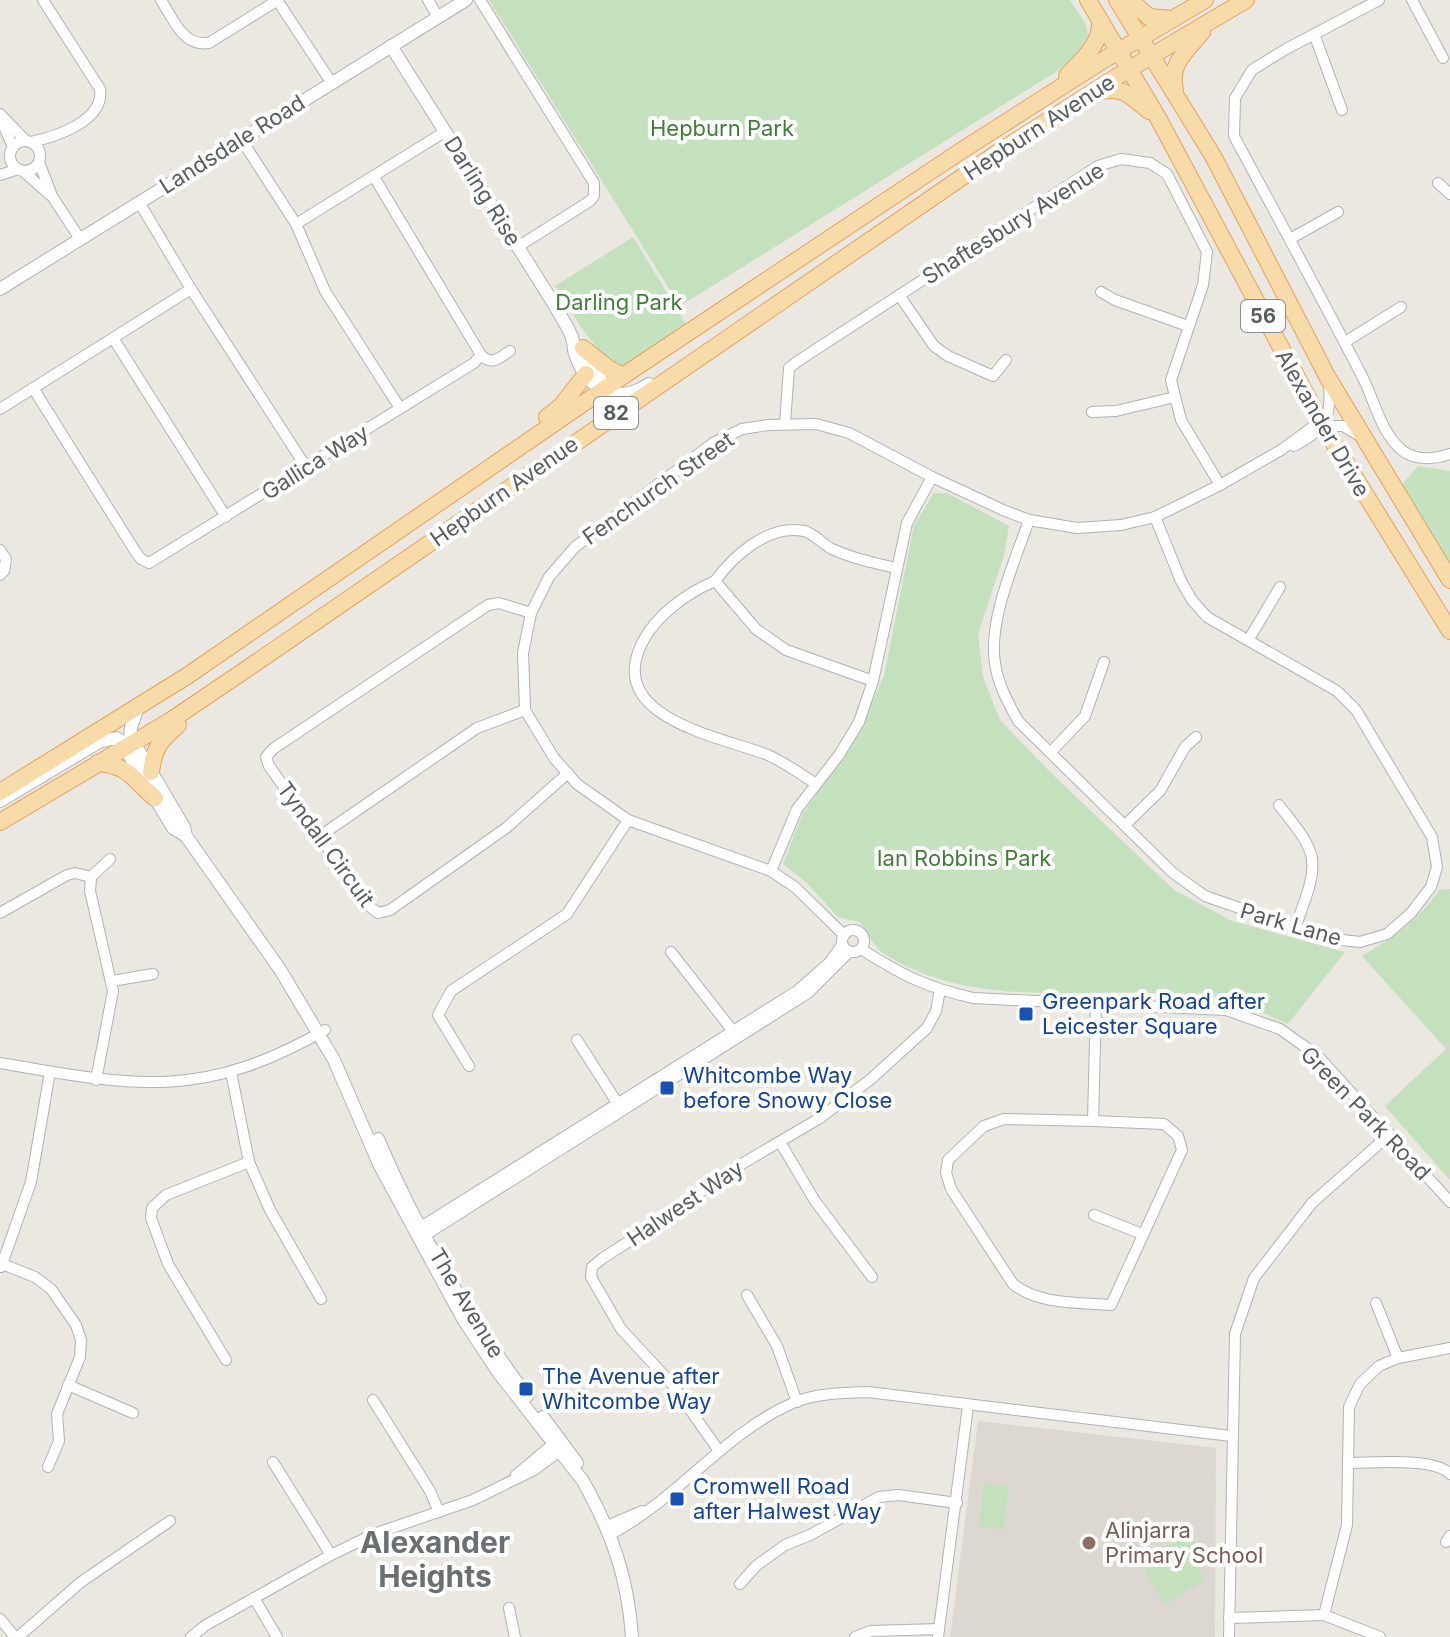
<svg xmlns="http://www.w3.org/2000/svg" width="1450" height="1637" font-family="Inter,sans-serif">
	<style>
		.education { fill: #ddd8d2 }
		.green { fill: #c5e1bf }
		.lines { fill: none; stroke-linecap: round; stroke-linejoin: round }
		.minor-casing { stroke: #b1b4b7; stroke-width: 12 }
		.tertiary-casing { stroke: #b1b4b7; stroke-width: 14 }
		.primary-casing { stroke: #e3a761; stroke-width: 18 }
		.minor { stroke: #fff; stroke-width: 10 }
		.tertiary { stroke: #fff; stroke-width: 12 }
		.primary { stroke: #f7dca9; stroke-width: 16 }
		.transit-dot { fill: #1a4fb4; stroke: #fff; stroke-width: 3 }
		.education-dot { fill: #8d6e63; stroke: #fff; stroke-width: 3 }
		.labels { text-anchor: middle; stroke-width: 8; stroke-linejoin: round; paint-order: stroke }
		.shield { fill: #fff; stroke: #8b8e90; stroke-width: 2 }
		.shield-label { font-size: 20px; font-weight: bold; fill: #595e60 }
		.street-label { font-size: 22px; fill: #595e60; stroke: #fff }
		.park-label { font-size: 22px; fill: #447d3b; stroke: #fff }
		.transit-label { font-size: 22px; fill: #164399; stroke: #fff; text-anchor: start }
		.education-label { font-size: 22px; fill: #785e54; stroke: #fff; text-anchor: start }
		.district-label { font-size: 30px; font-weight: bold; fill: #6a7072; stroke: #fff }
	</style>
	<rect width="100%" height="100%" fill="#ebe7e1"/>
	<polygon class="education" points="978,1421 1216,1448 1215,1637 950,1637"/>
	<g class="green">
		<polygon points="489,0 1070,0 1085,23 1090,40 1075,60 680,306"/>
		<path d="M633 237 686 324 621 368C591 349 574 315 555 286Z"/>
		<polygon points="1418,466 1450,471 1450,568 1399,488"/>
		<path d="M934 493H947L1009 526 1004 555 978 634 983 677 1000 720 1050 772 1174 890 1232 921 1345 952 1288 1024C1269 1016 1247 1003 1226 999 1115 979 987 1018 886 955 873 947 869 934 860 922L838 917 806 882 783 864 803 813 854 742 884 676 914 525Z"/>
		<path d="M1450 889V1180L1385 1106 1446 1049 1362 956C1391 939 1420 919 1439 890Z"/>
		<polygon points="984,1484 1009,1486 1003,1530 979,1526"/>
		<polygon points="1182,1524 1200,1554 1192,1559 1205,1580 1165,1604 1140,1563 1179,1539 1174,1529"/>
	</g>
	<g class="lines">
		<g class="minor-casing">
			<g id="minor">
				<path d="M161 0C173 19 183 47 209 43L278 0"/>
				<polyline points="277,0 331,82"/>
				<polyline points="428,0 438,17"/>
				<polyline points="480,0 594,183 594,196 590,201 519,246"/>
				<path d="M1379 0 1286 49 1252 70 1235 98 1234 136C1277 216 1320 295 1362 376 1374 399 1381 434 1403 451 1416 461 1435 459 1450 454"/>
				<polyline points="1412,0 1443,58"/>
				<polyline points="1314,34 1342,110"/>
				<polyline points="0,114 26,141"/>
				<polyline points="1,120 13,147"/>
				<polyline points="241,139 296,224 325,291 400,408"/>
				<circle cx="25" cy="156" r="15"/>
				<path d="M31 142C55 137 105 121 100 89L43 0"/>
				<polyline points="39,162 52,196 80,239"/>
				<polyline points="23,171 50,195"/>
				<polyline points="0,175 18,169"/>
				<path d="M374 177 481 355C492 366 499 358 510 351"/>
				<polyline points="1438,183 1450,194"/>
				<polyline points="139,202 191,289 306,467"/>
				<polyline points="296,224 446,131"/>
				<polyline points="1290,239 1338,212"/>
				<polyline points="1101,292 1115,300 1188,326"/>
				<polyline points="899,295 934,346 948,356 993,376 1006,360"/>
				<polyline points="113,338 226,517"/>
				<polyline points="1345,342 1401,307"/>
				<polyline points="33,388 135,551 141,559 149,563 474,363 481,355"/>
				<polyline points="0,409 191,289"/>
				<polyline points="1092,412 1116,411 1175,397"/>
				<polyline points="785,423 789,368 798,361 1098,166 1121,159 1150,163 1167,174 1207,252 1203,285 1171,380 1181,420 1220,485"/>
				<path d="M1294 446C1325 430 1332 418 1329 383"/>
				<path d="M1029 520C1015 561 988 620 995 663 998 685 1008 702 1018 721L1173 873 1205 896 1325 938 1360 942 1387 934 1411 913 1431 887 1437 867 1432 837 1356 710 1337 691 1207 617 1192 600 1181 581 1155 517"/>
				<polyline points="0,550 6,559 4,571 0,575"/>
				<path d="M715 581C687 593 656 615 642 643 605 718 719 736 768 755 784 762 800 774 815 783"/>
				<path d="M715 581C734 555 769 524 804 531 813 533 822 543 830 548 851 558 874 563 896 568"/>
				<polyline points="715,581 756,629 786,650 873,681"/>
				<polyline points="531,613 499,603 488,605 273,749 266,757 269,766 369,906 378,913 390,910 506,828 568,773"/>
				<polyline points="1249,639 1280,587"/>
				<polyline points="1051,752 1085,716 1104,662"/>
				<path d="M1279 805C1290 820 1309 840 1312 859 1315 880 1302 906 1296 926"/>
				<polyline points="1125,825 1160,791 1185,747 1196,737"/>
				<polyline points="320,836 477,728 525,710"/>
				<polyline points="771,871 797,809 839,755 859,722 873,681 907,523 932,477"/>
				<polyline points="0,913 67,875 75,873 91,877"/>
				<circle cx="853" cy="941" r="11"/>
				<polyline points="844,935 795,887 771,871 628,820 577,784 554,758 525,710 523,653 531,613 549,577 575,547 713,443 742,429 768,425 816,424 849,433 932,477 1003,510 1029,520 1077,528 1121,525 1155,517 1220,485 1281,450 1314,426 1343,426 1360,436"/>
				<path d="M861 949C902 975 925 987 973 998L1226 1010 1280 1029 1318 1056 1450 1202"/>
				<polyline points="671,952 736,1035"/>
				<polyline points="112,981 153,974"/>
				<polyline points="577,1040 621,1109"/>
				<path d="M0 1063C133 1086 201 1101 325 1030"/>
				<polyline points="469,1066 438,1015 451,991 567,914 628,820"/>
				<polyline points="231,1072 249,1162 270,1210 321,1299"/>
				<polyline points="96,1080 113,991 90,891 91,877 110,859"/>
				<path d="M1093 1121 1164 1124 1178 1136 1182 1150 1111 1305C1078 1302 1039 1305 1013 1284L951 1189 946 1173 948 1160 984 1126 1004 1119 1093 1121 1096 1003"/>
				<polyline points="780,1142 815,1201 872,1277"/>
				<polyline points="1094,1215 1142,1234"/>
				<polyline points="416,1230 797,991 829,963 842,945"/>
				<polyline points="419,1239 808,993 849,952"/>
				<polyline points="2,1264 35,1277 51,1289 76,1325 81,1340 80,1357 57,1414 59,1441 48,1467"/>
				<polyline points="1,1267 31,1182 50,1072"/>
				<polyline points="747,1295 777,1346 797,1402"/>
				<polyline points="1376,1303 1398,1358"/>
				<polyline points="226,1360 168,1264 151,1218 152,1208 166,1195 249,1162"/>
				<polyline points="68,1385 133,1413"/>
				<polyline points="373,1400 430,1491 439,1512"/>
				<polyline points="719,1451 672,1384 621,1329 591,1277 592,1267 603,1258 679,1209 716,1179 820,1118 871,1079 927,1028 936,1011 940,990"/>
				<polyline points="273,1462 331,1555"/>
				<path d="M1349 1463C1372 1463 1435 1457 1450 1474"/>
				<polyline points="516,1475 559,1439"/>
				<polyline points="607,1526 642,1511"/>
				<path d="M611 1534C678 1499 725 1432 795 1402 817 1393 844 1393 868 1392L1231 1436"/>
				<polyline points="1446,1542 1450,1536"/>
				<polyline points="740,1584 756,1566 785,1545 810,1535 879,1497 898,1495 957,1503"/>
				<polyline points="254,1598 277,1637"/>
				<polyline points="509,1608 515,1637"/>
				<polyline points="1324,1615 1347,1525 1349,1407 1360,1384 1379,1366 1398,1358 1450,1348"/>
				<polyline points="1229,1618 1324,1615 1380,1637"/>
				<polyline points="0,1619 15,1637"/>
				<polyline points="18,1637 81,1582 170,1521"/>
				<polyline points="191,1637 206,1625 331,1555 374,1534 473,1500 534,1470 565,1447"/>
				<polyline points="855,1637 871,1631 939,1629"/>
				<polyline points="938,1637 968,1406"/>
				<polyline points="1229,1637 1235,1334 1254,1278 1312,1203 1390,1134"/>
			</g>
		</g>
		<g class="tertiary-casing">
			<g id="tertiary">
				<path d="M391 46 552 301C558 312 566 323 571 335 574 341 573 348 575 354 587 389 616 406 649 384"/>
				<polyline points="0,289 466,0"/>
				<polyline points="586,353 602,381 604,421"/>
				<polyline points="138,707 131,727 129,755 173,828 186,836"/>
				<path d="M0 801 99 742 116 738 139 751 184 827 186 836 281 971 334 1060 380 1166 463 1319 498 1372 583 1481C612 1533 628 1577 632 1637"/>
				<path d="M378 1139C416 1229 469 1318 527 1396"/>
				<polyline points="543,1417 577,1463"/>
			</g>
		</g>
		<g class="primary-casing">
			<g id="primary">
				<polyline points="1088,0 1157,116 1323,426 1450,631"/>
				<polyline points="1117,0 1213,156 1328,378 1450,580"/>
				<polyline points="1130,0 1149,17 1172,19"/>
				<path d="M1067 76C1082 59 1101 46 1100 21"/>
				<path d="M1175 90C1168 64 1187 51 1202 32"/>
				<path d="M1096 92C1124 86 1128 94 1149 111"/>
				<polyline points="583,348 608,368 623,376"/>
				<polyline points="547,417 561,406 586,374"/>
				<path d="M98 763C130 766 132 779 155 798"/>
				<path d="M151 772C154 747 160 741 178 725"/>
				<polyline points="0,792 187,676 623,376 961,151 1105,59 1205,0"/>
				<polyline points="0,822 170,721 257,662 1000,151 1121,74 1246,0"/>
			</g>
		</g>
		<use href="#minor" class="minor"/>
		<use href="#tertiary" class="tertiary"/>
		<use href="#primary" class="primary"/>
	</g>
	<g class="transit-dot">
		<rect x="1018" y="1006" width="16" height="16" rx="4"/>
		<rect x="659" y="1080" width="16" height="16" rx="4"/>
		<rect x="518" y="1381" width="16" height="16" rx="4"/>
		<rect x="669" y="1491" width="16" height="16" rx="4"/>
	</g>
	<circle class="education-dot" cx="1089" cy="1543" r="8"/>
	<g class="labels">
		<g class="shield">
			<rect x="1241" y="300" width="44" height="32" rx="6"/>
			<rect x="594" y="397" width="44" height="32" rx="6"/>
		</g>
		<g class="shield-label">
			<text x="1263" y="323">56</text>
			<text x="616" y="420">82</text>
		</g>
		<g class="street-label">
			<text transform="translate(1039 127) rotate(-33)" y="8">Hepburn Avenue</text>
			<text transform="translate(232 144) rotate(-32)" y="8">Landsdale Road</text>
			<text transform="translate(483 191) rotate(58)" y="8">Darling Rise</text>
			<text transform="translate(1013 223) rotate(-32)" y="8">Shaftesbury Avenue</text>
			<text transform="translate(1323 423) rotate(60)" y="8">Alexander Drive</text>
			<text transform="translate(315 462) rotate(-32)" y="8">Gallica Way</text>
			<text transform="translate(658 488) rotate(-35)" y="8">Fenchurch Street</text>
			<text transform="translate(504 491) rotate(-35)" y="8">Hepburn Avenue</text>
			<text transform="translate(326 844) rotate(54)" y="8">Tyndall Circuit</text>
			<text transform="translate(1291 924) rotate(16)" y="8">Park Lane</text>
			<text transform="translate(1366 1113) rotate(46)" y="8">Green Park Road</text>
			<text transform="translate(685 1203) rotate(-34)" y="8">Halwest Way</text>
			<text transform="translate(467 1303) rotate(59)" y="8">The Avenue</text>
		</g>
		<g class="park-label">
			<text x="722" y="136">Hepburn Park</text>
			<text x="619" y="310">Darling Park</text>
			<text x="964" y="866">Ian Robbins Park</text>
		</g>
		<g class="transit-label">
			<text x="1042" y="1009">Greenpark Road after<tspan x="1042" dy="25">Leicester Square</tspan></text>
			<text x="683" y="1083">Whitcombe Way<tspan x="683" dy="25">before Snowy Close</tspan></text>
			<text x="542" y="1384">The Avenue after<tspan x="542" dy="25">Whitcombe Way</tspan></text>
			<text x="693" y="1494">Cromwell Road<tspan x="693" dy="25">after Halwest Way</tspan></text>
		</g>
		<g class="education-label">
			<text x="1105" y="1538">Alinjarra<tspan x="1105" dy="25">Primary School</tspan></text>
		</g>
		<g class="district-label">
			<text x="435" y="1553">Alexander<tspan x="435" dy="34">Heights</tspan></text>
		</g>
	</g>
</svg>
